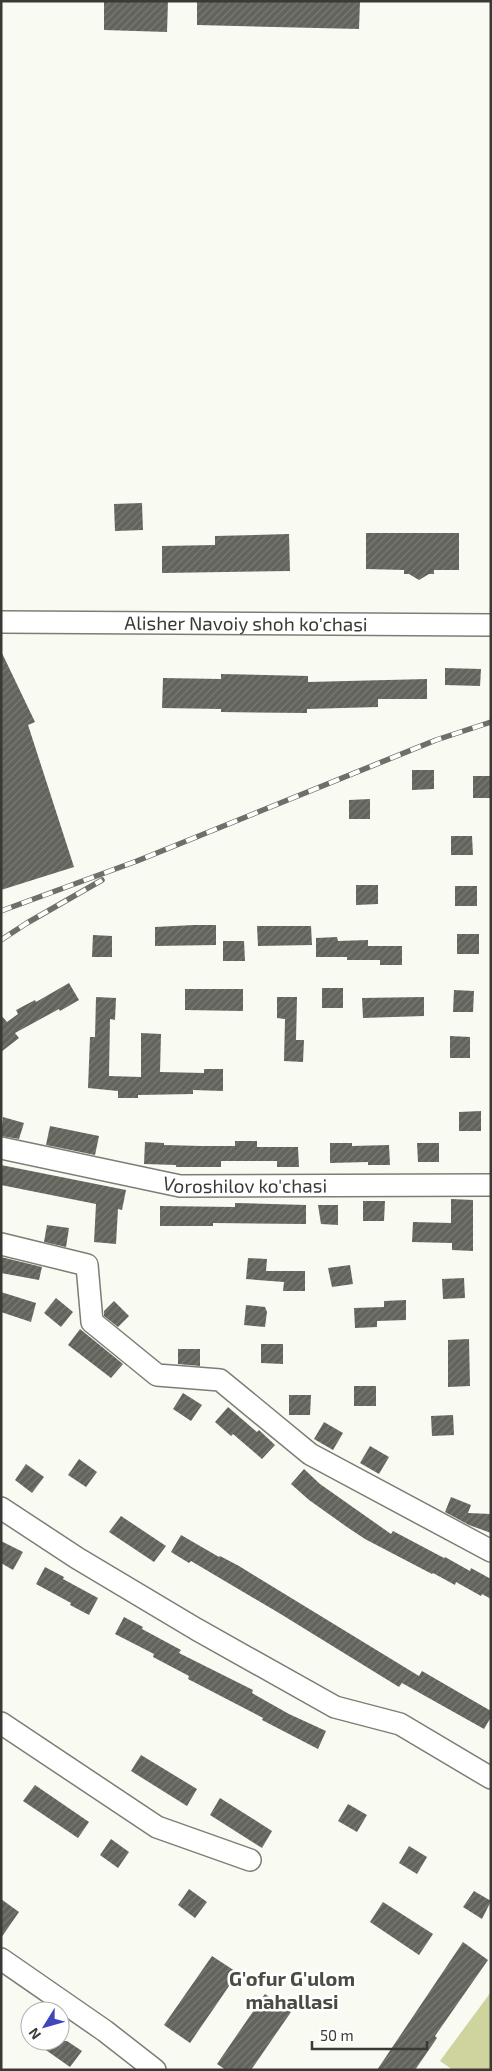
<svg xmlns="http://www.w3.org/2000/svg" width="492" height="2071" font-family="'Exo 2',sans-serif">
	<style>
		.pitch { fill: #cfd39e }
		.building { fill: url(#building-hatch) }
		.lines { fill: none; stroke-linecap: round; stroke-linejoin: round }
		.minor-casing { stroke: #7d7d75; stroke-width: 24 }
		.minor { stroke: #fff; stroke-width: 21 }
		.rail-casing { stroke: #6e6f69; stroke-width: 5.5 }
		.rail { stroke: #fff; stroke-width: 4; stroke-dasharray: 11; stroke-linecap: butt }
		.labels { text-anchor: middle; stroke-width: 5; stroke-linejoin: round; paint-order: stroke }
		.street-label { font-size: 19px; fill: #393a36; stroke: #fff }
		.neighbourhood-label { font-size: 20px; font-weight: bold; fill: #4a4b43; stroke: #fff }
	</style>
	<defs>
		<pattern id="building-hatch" width="6" height="6" patternUnits="userSpaceOnUse" patternTransform="scale(1.25)"><rect width="6" height="6" fill="#62635b"/><path d="M-1 1l2-2M0 6l6-6M5 7l2-2" fill="none" stroke="#7a7b75"/></pattern>
	</defs>
	<rect width="100%" height="100%" fill="#f9faf1"/>
	<polygon class="pitch" points="491,1992 491,2070 453,2070 440,2061"/>
	<g class="building">
		<polygon points="104,1 168,1 167,32 104,30"/>
		<polygon points="197,1 360,1 359,29 197,25"/>
		<polygon points="142,503 143,530 115,531 114,504"/>
		<polygon points="366,533 459,533 459,570 434,570 434,574 429,574 419,580 409,574 404,574 404,570 366,569"/>
		<polygon points="289,534 290,571 162,573 162,546 215,545 215,536"/>
		<polygon points="1,651 35,722 28,725 74,867 1,890"/>
		<polygon points="445,668 481,669 480,686 445,685"/>
		<polygon points="221,674 308,676 308,682 427,679 427,699 378,699 378,707 307,709 307,713 221,712 221,709 162,708 163,678 221,679"/>
		<polygon points="412,770 434,770 434,789 412,790"/>
		<rect x="473" y="776" width="18" height="22"/>
		<polygon points="370,799 370,819 349,819 349,800"/>
		<polygon points="451,836 472,836 473,855 451,855"/>
		<polygon points="356,885 378,885 378,904 356,905"/>
		<rect x="455" y="886" width="22" height="20"/>
		<polygon points="194,925 216,925 216,945 155,946 155,927"/>
		<polygon points="257,926 311,926 312,945 258,946"/>
		<rect x="457" y="934" width="22" height="20"/>
		<polygon points="93,935 112,936 112,957 92,957"/>
		<polygon points="337,937 338,941 368,940 368,946 402,946 402,965 380,965 380,960 347,960 347,957 316,957 316,938"/>
		<polygon points="223,941 244,941 245,961 223,961"/>
		<polygon points="69,983 79,1000 60,1011 59,1009 15,1033 19,1038 1,1052 1,1015 7,1022 18,1014 16,1010 35,1000 36,1002"/>
		<rect x="322" y="988" width="21" height="20"/>
		<polygon points="185,989 243,989 243,1011 185,1010"/>
		<polygon points="454,990 474,991 473,1012 453,1012"/>
		<polygon points="96,997 116,998 115,1020 110,1019 109,1076 141,1077 141,1033 161,1034 160,1072 204,1073 204,1069 223,1069 223,1091 193,1090 193,1094 138,1095 138,1098 118,1098 118,1091 88,1088 90,1037 95,1037"/>
		<polygon points="277,997 297,997 296,1040 304,1040 303,1062 284,1061 285,1019 277,1018"/>
		<polygon points="424,997 424,1016 363,1018 362,998"/>
		<polygon points="450,1036 470,1037 470,1058 450,1058"/>
		<polygon points="481,1111 481,1131 459,1131 459,1112"/>
		<polygon points="3,1117 24,1123 19,1139 1,1136"/>
		<polygon points="50,1126 99,1136 95,1155 46,1145"/>
		<polygon points="235,1141 257,1141 257,1147 298,1147 299,1167 277,1167 277,1161 221,1161 221,1167 176,1167 176,1165 144,1164 145,1142 164,1143 164,1145 201,1146 235,1146"/>
		<polygon points="330,1143 352,1143 352,1146 389,1145 390,1165 368,1165 368,1162 330,1163"/>
		<polygon points="417,1143 439,1143 439,1162 418,1162"/>
		<polygon points="1,1165 126,1190 122,1210 118,1209 116,1244 94,1242 96,1204 1,1185"/>
		<polygon points="451,1199 473,1200 473,1251 452,1250 452,1243 412,1242 413,1222 451,1223"/>
		<polygon points="363,1201 385,1201 384,1221 363,1221"/>
		<polygon points="235,1203 306,1205 306,1224 213,1223 213,1226 160,1226 160,1206 235,1207"/>
		<polygon points="318,1205 338,1205 338,1225 321,1224"/>
		<polygon points="47,1225 69,1228 66,1247 44,1242"/>
		<polygon points="1,1257 42,1267 39,1280 1,1273"/>
		<polygon points="248,1258 267,1259 266,1271 305,1271 305,1291 283,1291 284,1282 246,1279"/>
		<polygon points="350,1265 353,1284 332,1287 328,1268"/>
		<polygon points="464,1278 465,1298 443,1299 442,1279"/>
		<polygon points="1,1292 36,1303 31,1322 1,1312"/>
		<polygon points="56,1298 73,1312 61,1327 44,1313"/>
		<polygon points="406,1300 406,1320 377,1321 377,1327 355,1328 354,1308 384,1307 384,1301"/>
		<polygon points="114,1301 129,1316 118,1327 104,1316 104,1311"/>
		<polygon points="246,1305 265,1307 267,1312 265,1327 244,1325"/>
		<polygon points="80,1329 123,1364 111,1378 68,1345"/>
		<polygon points="469,1339 470,1386 448,1387 448,1340"/>
		<polygon points="261,1344 283,1344 283,1364 261,1363"/>
		<polygon points="178,1349 200,1349 200,1366 178,1364"/>
		<rect x="354" y="1386" width="22" height="20"/>
		<polygon points="183,1393 202,1405 191,1421 173,1409"/>
		<polygon points="289,1395 311,1395 310,1415 289,1415"/>
		<polygon points="228,1407 257,1432 259,1430 275,1445 262,1459 233,1434 231,1436 215,1422"/>
		<polygon points="453,1415 454,1435 432,1436 431,1416"/>
		<polygon points="324,1422 343,1433 333,1450 314,1439"/>
		<polygon points="370,1446 389,1457 379,1474 360,1463"/>
		<polygon points="79,1459 97,1472 86,1487 68,1475"/>
		<polygon points="26,1464 44,1477 32,1493 15,1480"/>
		<polygon points="304,1469 320,1484 391,1534 393,1531 444,1558 445,1557 470,1571 471,1568 491,1579 491,1599 482,1594 481,1596 456,1582 455,1585 433,1573 432,1574 365,1539 347,1527 309,1500 291,1484"/>
		<polygon points="451,1497 471,1505 468,1513 491,1514 491,1533 469,1525 445,1512"/>
		<polygon points="121,1516 166,1546 154,1562 109,1532"/>
		<polygon points="181,1535 219,1557 220,1556 239,1566 419,1676 422,1671 491,1711 491,1717 484,1729 402,1683 399,1687 279,1613 191,1561 189,1563 171,1552"/>
		<polygon points="1,1541 23,1552 13,1570 1,1563"/>
		<polygon points="45,1567 64,1577 63,1579 98,1598 89,1615 70,1605 71,1603 36,1584"/>
		<polygon points="124,1617 143,1627 142,1629 181,1650 179,1653 253,1690 252,1693 289,1714 326,1731 318,1749 262,1720 263,1718 188,1679 189,1676 153,1657 154,1654 115,1634"/>
		<polygon points="141,1755 197,1789 187,1806 131,1771"/>
		<polygon points="35,1785 89,1822 78,1838 23,1801"/>
		<polygon points="220,1798 272,1831 262,1848 210,1815"/>
		<polygon points="348,1804 367,1815 357,1832 338,1821"/>
		<polygon points="111,1839 129,1852 118,1868 100,1855"/>
		<polygon points="409,1846 427,1857 417,1874 399,1863"/>
		<polygon points="189,1889 207,1902 195,1918 178,1905"/>
		<polygon points="474,1891 491,1901 482,1919 463,1907"/>
		<polygon points="1,1899 19,1912 1,1938"/>
		<polygon points="383,1902 433,1934 419,1955 370,1922"/>
		<polygon points="463,1942 488,1960 435,2036 437,2038 415,2070 377,2070"/>
		<polygon points="212,1956 238,1973 190,2043 164,2025"/>
		<polygon points="265,1994 291,2012 251,2070 226,2070 217,2064"/>
		<polygon points="33,2041 67,2041 82,2051 70,2067"/>
	</g>
	<g class="lines">
		<g class="minor-casing">
			<g id="minor">
				<path id="s1" d="M1 622 491 625"/>
				<path id="s2" d="M1 1148 180 1186 491 1185"/>
				<polyline points="1,1244 87,1265 92,1322 157,1375 220,1380 310,1454 491,1551"/>
				<polyline points="1,1508 77,1558 196,1629 335,1707 400,1724 491,1778"/>
				<polyline points="1,1723 157,1827 250,1860"/>
				<polyline points="1,1959 105,2031 155,2070"/>
			</g>
		</g>
		<use href="#minor" class="minor"/>
		<g class="rail-casing">
			<g id="rail">
				<polyline points="1,911 137,861 436,740 491,722"/>
				<polyline points="1,940 27,923 102,880"/>
			</g>
		</g>
		<use href="#rail" class="rail"/>
	</g>
	<g class="labels">
		<g class="street-label">
			<text dy="7" stroke="none"><textPath href="#s1" startOffset="245">Alisher Navoiy shoh ko'chasi</textPath></text>
			<text dy="7" stroke="none"><textPath href="#s2" startOffset="248">Voroshilov ko'chasi</textPath></text>
		</g>
		<g class="neighbourhood-label">
			<text x="292" y="1986">G'ofur G'ulom<tspan x="292" dy="23">mahallasi</tspan></text>
		</g>
	</g>
	<rect width="492" height="2071" fill="none" stroke="#393a36" stroke-width="5"/>
	<g transform="translate(45 2026) rotate(233)"><circle r="24" fill="#ffffff" stroke="#b0b0af"/>
	<path d="M0-4L9 19L0 12L-9 19Z" fill="#4047bb"/>
	<text y="-8" font-size="14" font-weight="bold" text-anchor="middle" fill="#393a36">N</text>
	</g>
	<path d="M312 2041v8h115v-8" fill="none" stroke="#393a36" stroke-width="2.5"/>
	<text x="320" y="2041" font-size="15" fill="#393a36" stroke="#ffffff" stroke-width="4" paint-order="stroke">50 m</text>
</svg>
